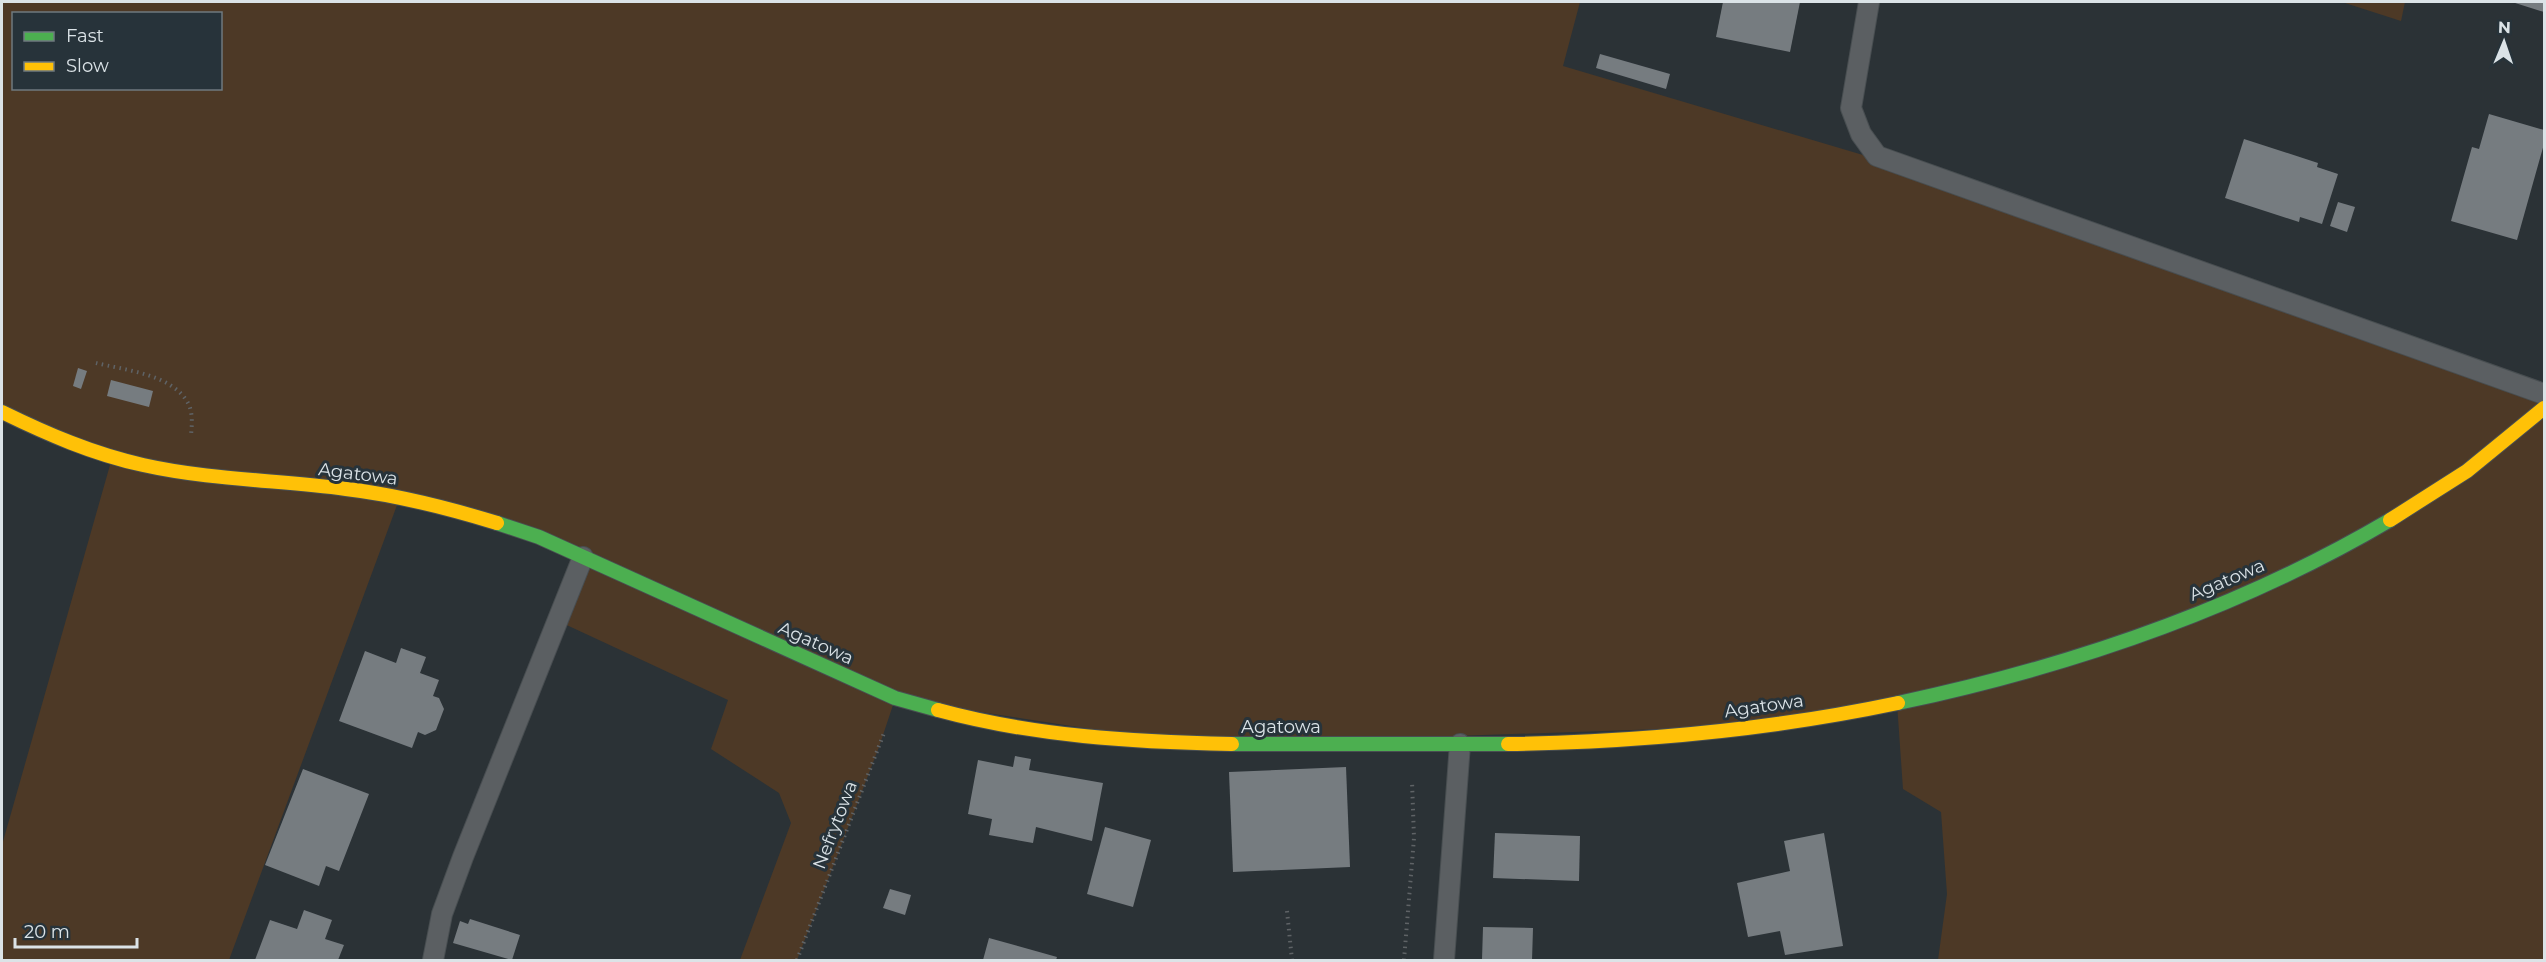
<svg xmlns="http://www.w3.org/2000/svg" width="2546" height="962" font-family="Montserrat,sans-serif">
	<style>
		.green { fill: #4d3926; fill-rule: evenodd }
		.building { fill: #767c80 }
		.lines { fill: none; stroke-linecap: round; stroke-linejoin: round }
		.lane-casing { stroke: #484e51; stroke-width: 22 }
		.fast-casing { stroke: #484e51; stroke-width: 16 }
		.slow-casing { stroke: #484e51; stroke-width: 16 }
		.path { stroke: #5f6366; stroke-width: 4; stroke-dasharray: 1.5 4.5; stroke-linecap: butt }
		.lane { stroke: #5b5f62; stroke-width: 20 }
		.fast { stroke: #4caf50; stroke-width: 14 }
		.slow { stroke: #ffc107; stroke-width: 14 }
		.labels { text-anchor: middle; stroke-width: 6; stroke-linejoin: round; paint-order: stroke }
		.street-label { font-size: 18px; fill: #dbe3e7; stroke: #27333a }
	</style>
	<rect width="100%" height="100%" fill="#2b3236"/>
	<g class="green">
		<path d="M2 2H1580L1563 66 1900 166 2544 394V960H1938L1947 894 1941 812 1903 789 1897 703 1776 725 1195 745 895 699 879 747 797 960H740L791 823 779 793 711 749 728 700 558 621 583 557 400 497 229 960H2V845L112 458 2 412ZM14 14H220V88H14Z"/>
		<polygon points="2342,2 2405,2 2401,21"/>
	</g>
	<g class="building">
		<polygon points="1723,2 1800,2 1790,52 1716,37"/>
		<polygon points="2512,2 2544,2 2544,12"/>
		<polygon points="1600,54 1670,74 1666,89 1596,68"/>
		<polygon points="2489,114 2544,130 2544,144 2517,240 2451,221 2472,147 2479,149"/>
		<polygon points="2244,139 2318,163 2317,167 2338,174 2322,224 2300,217 2299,222 2225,198"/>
		<polygon points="2338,202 2355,207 2347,232 2330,226"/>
		<polygon points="78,368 87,371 81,389 73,386"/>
		<polygon points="111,380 153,391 149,407 107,396"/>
		<polygon points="401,648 426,657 420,673 439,680 433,696 439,698 444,709 436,730 425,735 418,732 412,748 339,721 365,651 396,663"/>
		<polygon points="1015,756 1031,759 1029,770 1103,783 1092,841 1036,827 1033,843 989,835 992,819 968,814 978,760 1013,767"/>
		<polygon points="1346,767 1350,867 1233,872 1229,772"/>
		<polygon points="303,769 369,794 339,871 326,866 319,886 265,865"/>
		<polygon points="1105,827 1151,840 1133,907 1087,894"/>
		<polygon points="1495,833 1580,836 1579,881 1493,878"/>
		<polygon points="1824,833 1843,946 1785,955 1780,931 1748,937 1737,883 1790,871 1784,841"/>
		<polygon points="890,889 911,895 905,915 883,908"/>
		<polygon points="304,910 332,920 325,939 344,945 338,960 255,960 270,920 297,929"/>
		<polygon points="470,919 520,935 512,960 453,943 460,921 468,924"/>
		<polygon points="1483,927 1533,928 1532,960 1482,960"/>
		<polygon points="989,938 1057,957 1056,960 983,960"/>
	</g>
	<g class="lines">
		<g class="lane-casing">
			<g id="lane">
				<polyline points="1869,2 1851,108 1861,134 1877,156 2544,394"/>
				<polyline points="433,960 442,914 463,857 583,557"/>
				<polyline points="1444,960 1460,744"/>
			</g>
		</g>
		<g class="fast-casing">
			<g id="fast">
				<polyline points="497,523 539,537 895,698 938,710"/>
				<path d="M1898 703C2068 667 2239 609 2390 520"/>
				<polyline points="1232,744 1508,744"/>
			</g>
		</g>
		<g class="slow-casing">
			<g id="slow">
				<path d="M2 412C47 434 93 454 143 465 210 480 279 480 346 489 398 495 448 508 497 523"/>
				<polyline points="2390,520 2467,471 2544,408"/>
				<path d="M938 710C1033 736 1133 742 1232 744"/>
				<path d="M1508 744C1640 742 1770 730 1898 703"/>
			</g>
		</g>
		<g class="path">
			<path d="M96 363C124 370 172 374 188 403 193 412 192 425 191 435"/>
			<polyline points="1287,911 1292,960"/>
			<polyline points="797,960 884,733"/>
			<polyline points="1404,960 1414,838 1412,781"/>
		</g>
		<use href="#lane" class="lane"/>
		<use href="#fast" class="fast"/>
		<use href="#slow" class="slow"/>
	</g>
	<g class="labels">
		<g class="street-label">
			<text transform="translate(358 474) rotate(7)" y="6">Agatowa</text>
			<text transform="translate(2227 580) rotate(-23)" y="6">Agatowa</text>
			<text transform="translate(816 643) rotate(24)" y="6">Agatowa</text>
			<text transform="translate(1764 706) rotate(-8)" y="6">Agatowa</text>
			<text x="1281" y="733">Agatowa</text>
			<text transform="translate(835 825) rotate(-69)" y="6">Nefrytowa</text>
		</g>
	</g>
	<rect width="2546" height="962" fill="none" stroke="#dbe3e7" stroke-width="6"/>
	<rect x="12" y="12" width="210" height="78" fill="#27333a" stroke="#6f797f" stroke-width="1.5"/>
	<rect x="24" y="32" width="30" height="9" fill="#4caf50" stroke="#6f797f" stroke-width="1.5"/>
	<text x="66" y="42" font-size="18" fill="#dbe3e7">Fast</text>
	<rect x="24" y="62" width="30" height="9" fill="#ffc107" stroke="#6f797f" stroke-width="1.5"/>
	<text x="66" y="72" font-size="18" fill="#dbe3e7">Slow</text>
	<g transform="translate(2504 42) rotate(2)" stroke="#27333a" stroke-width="4.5" paint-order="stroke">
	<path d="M0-4.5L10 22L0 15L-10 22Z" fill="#dbe3e7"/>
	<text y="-9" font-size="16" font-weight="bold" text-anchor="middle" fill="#dbe3e7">N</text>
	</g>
	<path d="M15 938v9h122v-9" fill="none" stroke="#dbe3e7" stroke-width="3"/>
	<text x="24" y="938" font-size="18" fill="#dbe3e7" stroke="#27333a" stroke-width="4.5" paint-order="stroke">20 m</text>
</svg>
